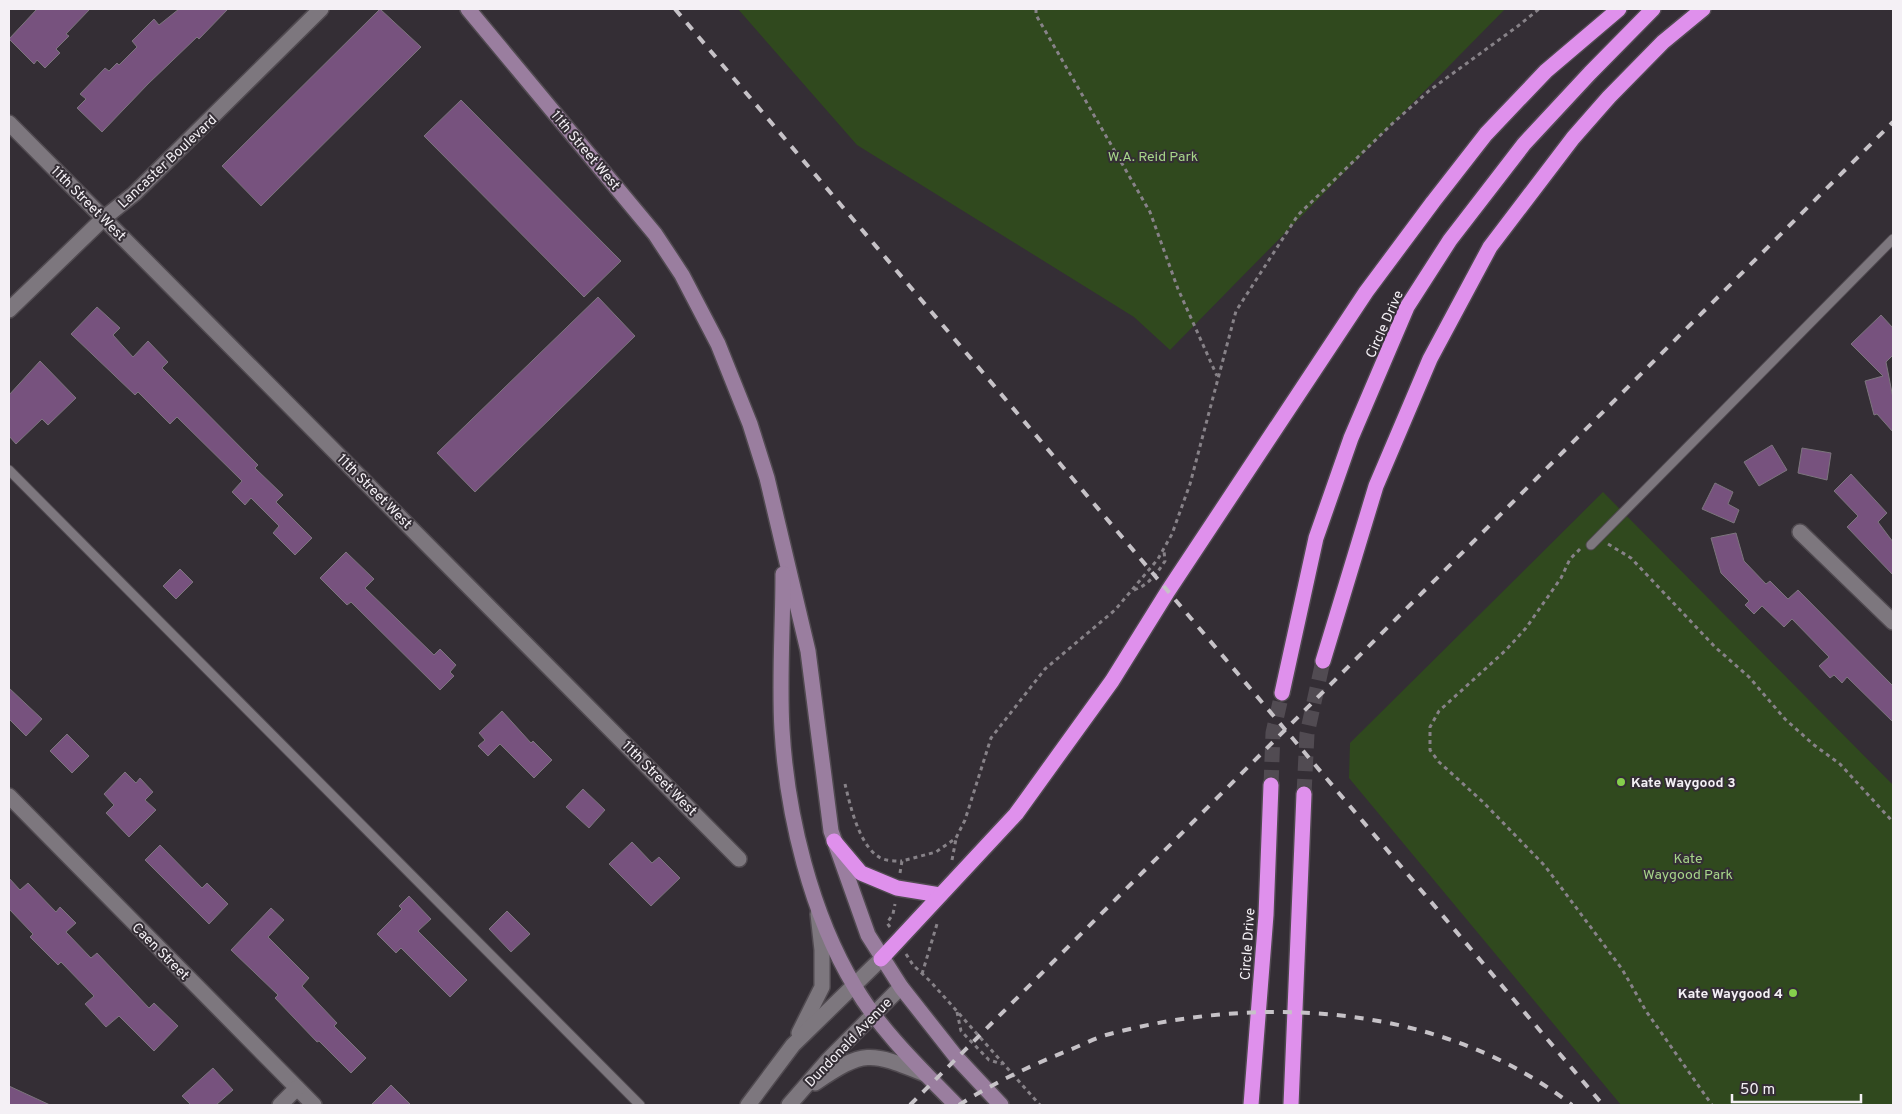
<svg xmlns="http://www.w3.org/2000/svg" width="1902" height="1114" font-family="Overpass,sans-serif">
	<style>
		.green { fill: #30491e }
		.building { fill: #77527e; stroke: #7c757d }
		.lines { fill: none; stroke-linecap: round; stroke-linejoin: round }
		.highway-tunnel { stroke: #514b52; stroke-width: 15; stroke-dasharray: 15 8; stroke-linecap: butt }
		.lane-casing { stroke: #504a50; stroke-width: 11 }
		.street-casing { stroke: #504a50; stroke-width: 18 }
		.secondary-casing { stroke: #504a50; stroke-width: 18 }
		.highway-casing { stroke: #504a50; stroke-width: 18 }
		.path { stroke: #878288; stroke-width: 3; stroke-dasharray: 4 4; stroke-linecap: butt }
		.lane { stroke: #7d777e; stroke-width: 9 }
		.street { stroke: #7d777e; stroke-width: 15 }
		.secondary { stroke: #9a7e9f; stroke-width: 15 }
		.highway { stroke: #df90ec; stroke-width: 15 }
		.rail { stroke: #c6c2c7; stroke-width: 4; stroke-dasharray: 9 9; stroke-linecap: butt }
		.poi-dot { fill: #85cf4c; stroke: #342e35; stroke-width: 2 }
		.labels { text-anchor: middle; stroke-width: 4; stroke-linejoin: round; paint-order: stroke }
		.street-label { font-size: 14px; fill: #f4f0f5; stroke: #342e35 }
		.park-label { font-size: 14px; fill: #a7d58a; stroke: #342e35 }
		.poi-label { font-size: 14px; font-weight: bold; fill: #f4f0f5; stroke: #342e35; text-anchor: start }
	</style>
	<rect width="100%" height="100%" fill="#342e35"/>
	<g class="green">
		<polygon points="738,9 1505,9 1170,350 1134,317 857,145"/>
		<polygon points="1603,492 1893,785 1893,1105 1621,1105 1349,778 1350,743"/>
	</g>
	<g class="building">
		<polygon points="37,9 90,9 66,34 69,36 56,49 60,53 45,68 37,60 34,64 9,39"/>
		<polygon points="179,9 228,9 199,39 197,37 148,84 102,132 77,108 86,99 80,94 105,68 109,71 117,63 119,65 137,47 132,41 154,19 159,25"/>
		<polygon points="380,9 421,47 261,206 222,166"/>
		<polygon points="461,100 621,261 584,297 424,136"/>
		<polygon points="598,297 635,336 475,492 437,453"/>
		<polygon points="97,307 120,328 113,335 133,357 148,341 168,362 162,368 258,465 255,468 283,495 276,502 312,538 295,555 273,533 279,526 251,498 245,505 232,492 242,481 177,417 170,424 138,392 135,395 71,334"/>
		<polygon points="1881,315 1893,328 1893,355 1886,362 1893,398 1893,432 1877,414 1874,415 1865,381 1883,376 1851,344"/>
		<polygon points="40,361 76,398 48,425 42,419 16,444 9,436 9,395"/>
		<polygon points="1772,445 1787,470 1759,486 1744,462"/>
		<polygon points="1802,448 1831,453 1827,480 1798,473"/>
		<polygon points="1851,474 1887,513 1878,522 1893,542 1893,575 1847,527 1858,516 1834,491"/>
		<polygon points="1715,483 1733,492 1728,504 1739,510 1734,523 1702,509"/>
		<polygon points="1736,533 1744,561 1766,584 1770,581 1788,599 1798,590 1893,686 1893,722 1847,677 1842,683 1834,675 1830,678 1819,666 1829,657 1792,619 1784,627 1762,606 1754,614 1745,605 1749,601 1721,573 1711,538"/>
		<polygon points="346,552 374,579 365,588 434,655 440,649 456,665 450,672 454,676 440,690 351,602 347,605 320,578"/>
		<polygon points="180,569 193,582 176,599 163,586"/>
		<polygon points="9,688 42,719 26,736 9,719"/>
		<polygon points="502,711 531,743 533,741 552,760 534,778 500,744 488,756 478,746 485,740 479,733"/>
		<polygon points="67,734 89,756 72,773 50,751"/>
		<polygon points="125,772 136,783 140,778 153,792 145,800 156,810 129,837 106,813 114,805 104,794"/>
		<polygon points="583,789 605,810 589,828 566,807"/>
		<polygon points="632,842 652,863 659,857 680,878 651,906 609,864"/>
		<polygon points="160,845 202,888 207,883 228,904 209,924 145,860"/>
		<polygon points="9,878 20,890 28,883 56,912 60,907 76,923 66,932 91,958 97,953 149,1008 154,1003 178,1026 154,1051 119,1016 106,1027 85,1004 94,996 61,962 58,965 30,937 33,934 9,909"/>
		<polygon points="409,896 431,919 418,931 467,980 450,997 401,948 396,953 377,934 402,909 399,906"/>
		<polygon points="271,908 284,920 268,937 309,978 302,986 337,1023 334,1026 366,1058 351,1073 319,1041 317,1042 275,998 278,995 231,950"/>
		<polygon points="507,911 530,934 511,952 489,929"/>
		<polygon points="213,1068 233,1090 216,1105 191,1105 182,1096"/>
		<polygon points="391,1085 411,1105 371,1105"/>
		<polygon points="9,1086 50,1105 9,1105"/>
	</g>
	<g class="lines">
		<g class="highway-tunnel">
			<polyline points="1271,785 1273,733 1282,693"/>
			<polyline points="1304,794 1307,734 1323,661"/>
		</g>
		<g class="lane-casing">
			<g id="lane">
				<polyline points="9,470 640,1105"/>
				<polyline points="1591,545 1893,239"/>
			</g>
		</g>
		<g class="street-casing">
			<g id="street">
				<polyline points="9,123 739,859"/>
				<polyline points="9,310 104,218 134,194 321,9"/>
				<polyline points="1800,532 1893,622"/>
				<polyline points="9,796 314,1105"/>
				<polyline points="799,1033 822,987 822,950 818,914"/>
				<path d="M815 1083C865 1049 870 1052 925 1074"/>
				<polyline points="280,1105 297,1088"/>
				<polyline points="748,1105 793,1045 881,959"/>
				<polyline points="789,1105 829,1059 901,987"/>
			</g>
		</g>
		<g class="secondary-casing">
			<g id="secondary">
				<polyline points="468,9 655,234 682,275 718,344 750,424 767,478 808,651 831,831 868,935 901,987 957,1058 1001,1105"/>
				<path d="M783 574C783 626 779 679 782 730 787 815 811 914 855 987 881 1031 921 1069 956 1105"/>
			</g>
		</g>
		<g class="highway-casing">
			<g id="highway">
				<polyline points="1323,661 1376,486 1430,359 1490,247 1573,138 1609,97 1663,42 1703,9"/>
				<polyline points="1282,693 1316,538 1351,438 1407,307 1450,240 1524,144 1590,73 1653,9"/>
				<polyline points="834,841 861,873 897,888 940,895"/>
				<polyline points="881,959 1016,814 1112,681 1168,591 1366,292 1433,202 1486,134 1546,71 1619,9"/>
				<polyline points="1251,1105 1266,915 1271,785"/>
				<polyline points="1291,1105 1304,794"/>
			</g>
		</g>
		<g class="path">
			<polyline points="1036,9 1036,15 1150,212 1178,289 1217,376"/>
			<polyline points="1608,544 1631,558 1715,647 1749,677 1785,719 1814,745 1840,764 1893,822"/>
			<polyline points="1580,549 1570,559 1561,578 1526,628 1506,650 1439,711 1430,727 1430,750 1439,762 1483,802 1545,866 1622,969 1646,1011 1712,1105"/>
			<path d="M1134 590C1149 585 1157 573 1165 561L1164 551"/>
			<path d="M845 784C850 805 859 845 879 857 885 861 895 861 902 861"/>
			<polyline points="952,860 956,839"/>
			<polyline points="900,873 902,861 936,852 956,838 965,820 991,738 1045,669 1115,610 1158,559 1172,534 1190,484 1236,311 1298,215 1393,123 1430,90 1518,26 1539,9"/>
			<polyline points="890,927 887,923 893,914 895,904"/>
			<polyline points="906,954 913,965 931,982 1040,1105"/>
			<polyline points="922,974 937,924"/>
			<polyline points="957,1012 961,1031 989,1060 1002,1064"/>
		</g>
		<use href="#lane" class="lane"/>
		<use href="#street" class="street"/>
		<use href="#secondary" class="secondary"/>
		<use href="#highway" class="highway"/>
		<g class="rail">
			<polyline points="675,9 1603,1105"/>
			<polyline points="910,1105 1893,122"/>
			<path d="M959 1105C993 1083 1030 1066 1067 1051 1080 1046 1093 1039 1106 1035 1260 993 1443 1004 1572 1105"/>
		</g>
	</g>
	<g class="poi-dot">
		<circle cx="1621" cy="782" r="5"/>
		<circle cx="1793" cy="993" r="5"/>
	</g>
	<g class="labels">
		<g class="street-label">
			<text transform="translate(586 150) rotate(50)" y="5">11th Street West</text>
			<text transform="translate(167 161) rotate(-43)" y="5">Lancaster Boulevard</text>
			<text transform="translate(89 203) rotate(45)" y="5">11th Street West</text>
			<text transform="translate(1384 324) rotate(-66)" y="5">Circle Drive</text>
			<text transform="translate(375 491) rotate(45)" y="5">11th Street West</text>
			<text transform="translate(660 778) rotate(45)" y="5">11th Street West</text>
			<text transform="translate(1247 944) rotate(-86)" y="5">Circle Drive</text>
			<text transform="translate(161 951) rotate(45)" y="5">Caen Street</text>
			<text transform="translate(848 1042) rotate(-46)" y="5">Dundonald Avenue</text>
		</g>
		<g class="park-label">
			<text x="1153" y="161">W.A. Reid Park</text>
			<text x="1688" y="863">Kate<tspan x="1688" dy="16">Waygood Park</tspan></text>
		</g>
		<g class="poi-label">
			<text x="1631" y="787">Kate Waygood 3</text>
			<text x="1783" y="998" text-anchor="end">Kate Waygood 4</text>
		</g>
	</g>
	<rect width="1902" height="1114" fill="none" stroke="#f4f0f5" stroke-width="20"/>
	<path d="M1732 1094v8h129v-8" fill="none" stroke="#f4f0f5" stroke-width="2.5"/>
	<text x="1740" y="1094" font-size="15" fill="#f4f0f5" stroke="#342e35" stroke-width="4" paint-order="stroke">50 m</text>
</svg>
